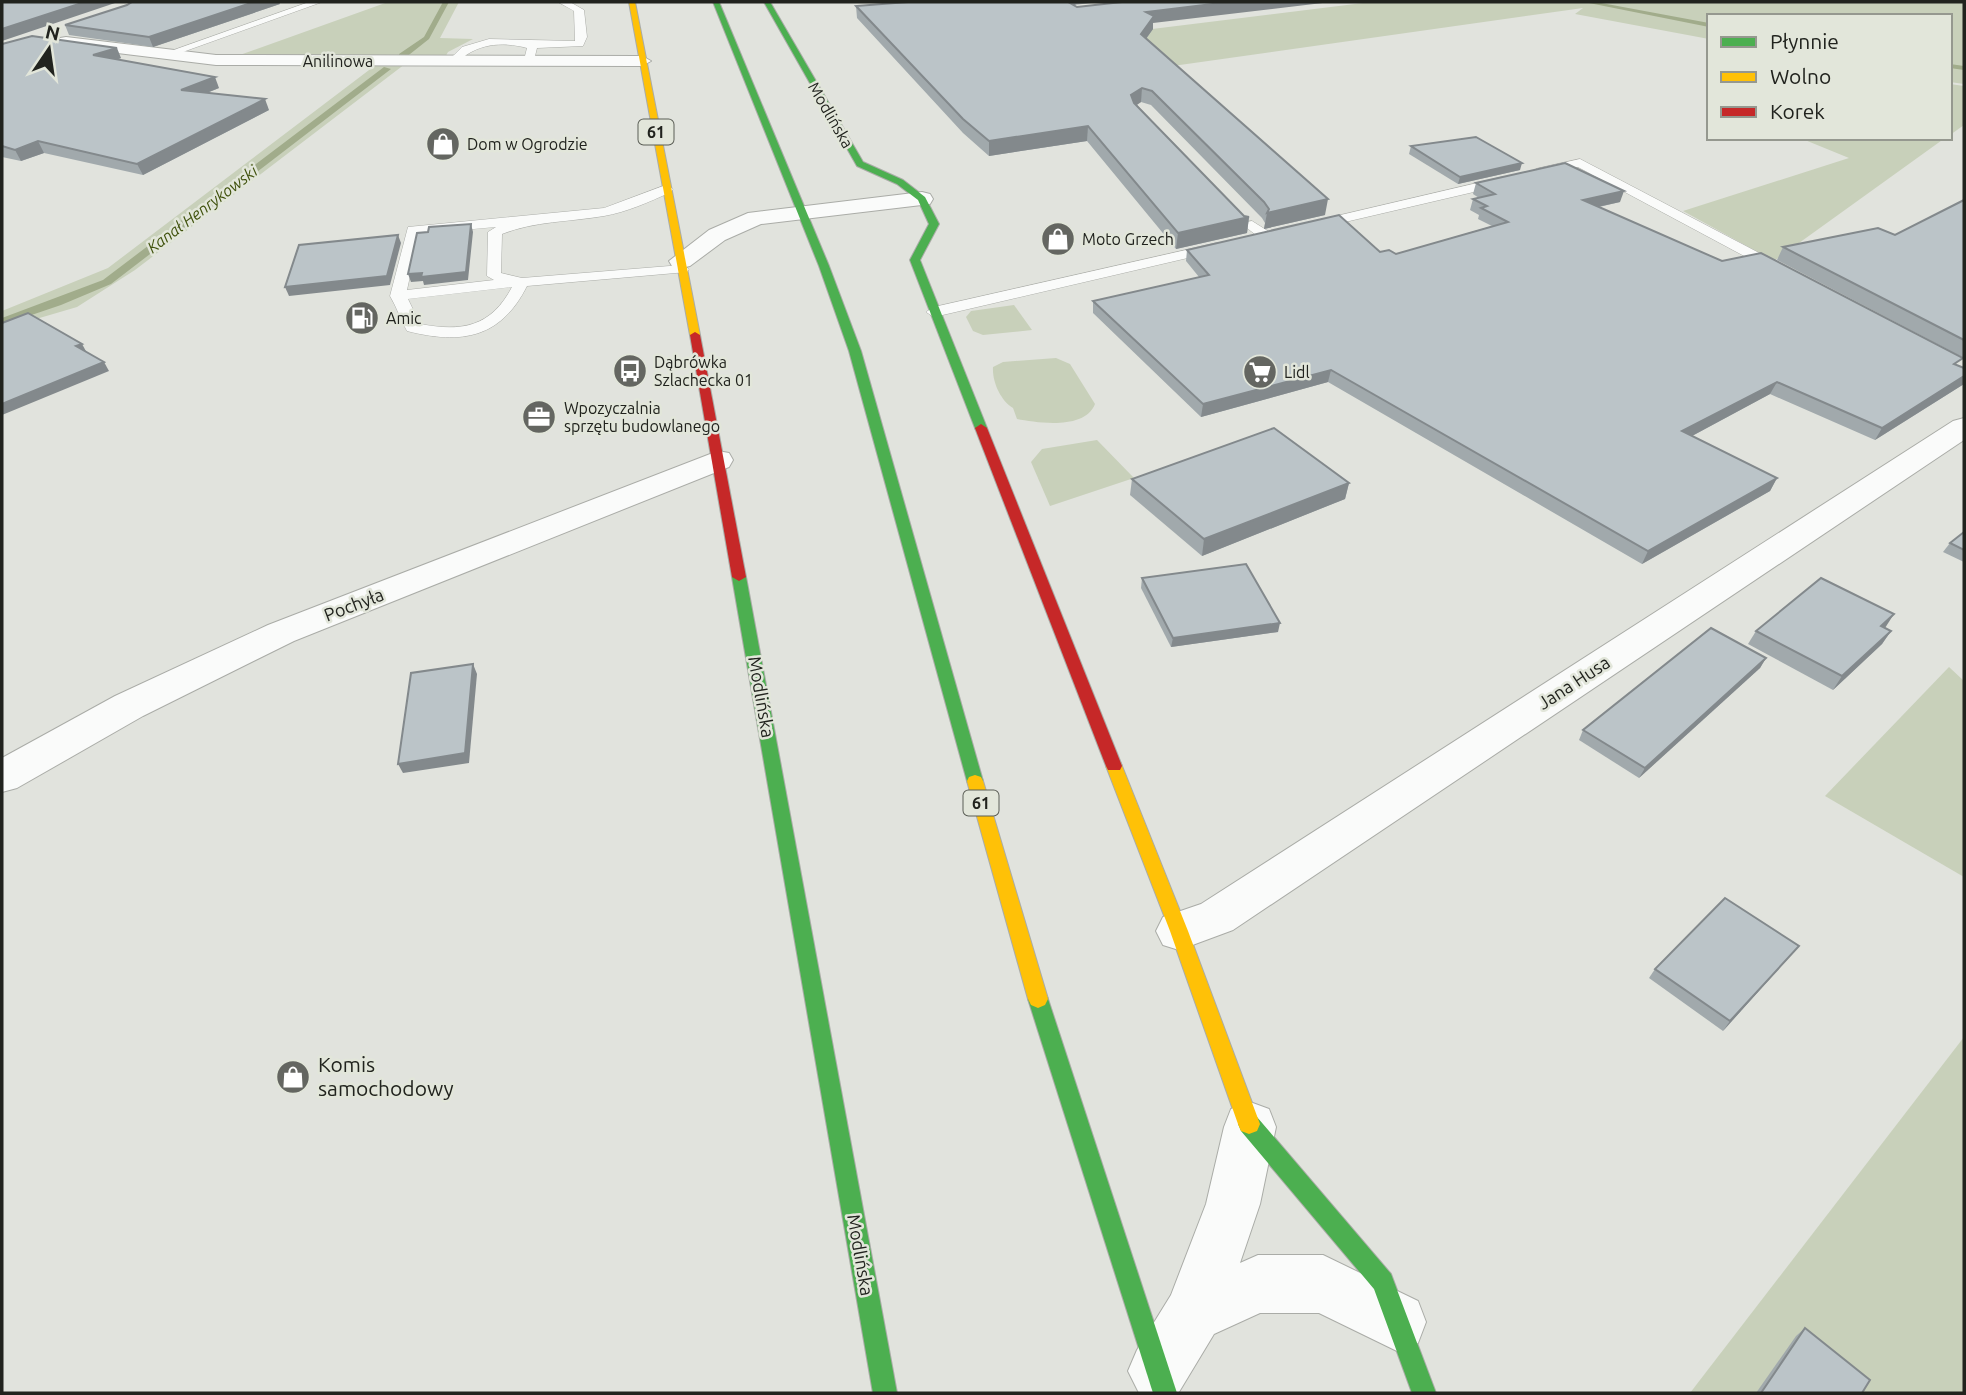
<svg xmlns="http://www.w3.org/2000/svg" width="1966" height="1395" font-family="Ubuntu,sans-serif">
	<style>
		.green { fill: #c8d0ba }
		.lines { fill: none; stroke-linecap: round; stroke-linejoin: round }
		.stream { fill: #a1ac8b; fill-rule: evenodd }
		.lane-casing { stroke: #aaaca7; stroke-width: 1 }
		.street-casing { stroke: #aaaca7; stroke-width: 2 }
		.fast-casing { stroke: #aaaca7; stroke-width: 2 }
		.slow-casing { stroke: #aaaca7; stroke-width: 2 }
		.jam-casing { stroke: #aaaca7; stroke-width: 2 }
		.lane { fill: #fafbfa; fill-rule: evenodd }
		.street { fill: #fafbfa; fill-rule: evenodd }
		.fast { fill: #4caf50; fill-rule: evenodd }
		.slow { fill: #ffc107; fill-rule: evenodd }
		.jam { fill: #c62828; fill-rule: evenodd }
		.wall { fill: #a1a9ac }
		.shaded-wall { fill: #83898c }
		.building { fill: #bbc4c8; stroke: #83898c; stroke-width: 2 }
		.labels { text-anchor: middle; stroke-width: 5; stroke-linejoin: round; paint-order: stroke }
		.far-street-label { font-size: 16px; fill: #21231e; stroke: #e2e6da }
		.shield { fill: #e2e6da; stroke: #5b5e56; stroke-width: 2 }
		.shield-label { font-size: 16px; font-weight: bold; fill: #21231e }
		.far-poi-label { font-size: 16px; fill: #21231e; stroke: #e2e6da; text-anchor: start }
		.far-water-label { font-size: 16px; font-style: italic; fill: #40520d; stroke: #e2e6da }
		.street-label { font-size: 18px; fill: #21231e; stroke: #e2e6da }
		.near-poi-label { font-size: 21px; fill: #21231e; stroke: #e2e6da; text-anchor: start }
	</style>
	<rect width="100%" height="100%" fill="#e1e3dd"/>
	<g class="green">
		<polygon points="388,2 459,2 440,38 473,39 448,52 444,59 237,56"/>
		<polygon points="1371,2 1964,2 1964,84 1950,82 1950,16 1709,16 1709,39 1575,14 1583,8 1052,83 1022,45"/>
		<polygon points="377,64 405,64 135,270 77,307 2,329 2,311 108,268"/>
		<polygon points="1950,84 1964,86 1964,125 1950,135"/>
		<polygon points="1800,138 1945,138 1774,261 1683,211 1849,158"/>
		<polygon points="1014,305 1032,330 983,335 973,331 966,317 971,311"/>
		<path d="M1056 358 1070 364 1095 404C1085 430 1038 423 1017 419L1013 408C1001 401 992 382 993 367L1003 362Z"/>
		<polygon points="1097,440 1134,478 1050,506 1031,462 1042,449"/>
		<polygon points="1949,667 1964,681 1964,877 1825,796"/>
		<polygon points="1964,1037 1964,1393 1690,1393"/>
	</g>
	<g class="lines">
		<g class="stream">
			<polygon points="443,2 449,2 429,39 405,58 399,58 399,54 424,37"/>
			<polygon points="1584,2 1596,2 1709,23 1709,27"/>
			<polygon points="1950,64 1964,66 1964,70 1950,68"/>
			<polygon points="384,67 391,69 111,284 61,305 2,325 2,318 103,280"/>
		</g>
		<g class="lane-casing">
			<g id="lane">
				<polygon points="309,2 322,2 166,58 157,56"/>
				<path d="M558 2H570L584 10 587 37 583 46 537 48 535 56 530 59 525 56 527 48C501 41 475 44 457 63L448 61 462 47 489 39 575 41 574 11Z"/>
				<polygon points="1580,159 1784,266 1786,269 1779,273 1774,272 1578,167 1540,176 1534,172 1536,169"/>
				<polygon points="1503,177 1509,181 1508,184 1315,229 1308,225 1315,221"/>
				<path d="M666 185 673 189 671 192C649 202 627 212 604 216 569 222 535 221 502 234L501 273 522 278 682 265 689 269 687 272 527 286C501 338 462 345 407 331 401 320 397 308 390 296L408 227 604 208ZM496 227 488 232 487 276 494 280 407 290 419 234ZM512 287C491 327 462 332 420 324L408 299Z"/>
				<polygon points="1252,221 1271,233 1271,239 1261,239 1247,228 1247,222"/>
				<polygon points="1217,243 1224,247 1222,250 934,317 926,312 934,307"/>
			</g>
		</g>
		<g class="street-casing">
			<g id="street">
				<polygon points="66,37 216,55 642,56 651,61 642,66 216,65 60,46 57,42 60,38"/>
				<polygon points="922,192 930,194 933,199 930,204 761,224 725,240 690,266 681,268 672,266 669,261 709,230 748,213"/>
				<polygon points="1964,418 1964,440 1233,930 1179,950 1163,945 1156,931 1163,917 1201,904 1953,421"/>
				<polygon points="718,451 729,453 733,460 729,467 294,641 143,716 17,788 2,792 2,758 115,696 268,625"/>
				<polygon points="1250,1102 1269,1109 1276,1127 1260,1204 1240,1263 1258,1255 1323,1255 1418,1301 1426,1322 1418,1343 1397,1351 1319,1313 1260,1313 1214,1334 1179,1392 1139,1393 1128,1371 1137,1350 1171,1295 1206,1204 1224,1127 1231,1109"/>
			</g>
		</g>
		<g class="fast-casing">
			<g id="fast">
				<polygon points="713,2 719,2 829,266 861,351 983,781 981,785 969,785 967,781 849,351 819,266"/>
				<polygon points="764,2 770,2 863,162 903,180 925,197 939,224 920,260 987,428 985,431 977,431 975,428 910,260 929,224 918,200 897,184 857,166"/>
				<polygon points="739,573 746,577 897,1393 873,1393 732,577"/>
				<polygon points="1038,990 1045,993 1048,999 1177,1393 1153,1393 1028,999 1031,993"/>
				<polygon points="1249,1114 1257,1117 1391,1274 1436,1393 1412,1393 1374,1289 1241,1131 1238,1124 1241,1117"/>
			</g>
		</g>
		<g class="slow-casing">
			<g id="slow">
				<polygon points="629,2 635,2 700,335 695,338 690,335"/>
				<polygon points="1114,760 1120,762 1122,766 1188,931 1260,1124 1257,1131 1249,1134 1241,1131 1238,1124 1170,931 1106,766 1108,762"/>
				<polygon points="975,775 981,777 983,781 1048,999 1045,1005 1038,1008 1031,1005 1028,999 967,781 969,777"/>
			</g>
		</g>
		<g class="jam-casing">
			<g id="jam">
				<polygon points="695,332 700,335 746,577 739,581 732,577 690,335"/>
				<polygon points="981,424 987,428 1122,766 1120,770 1108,770 1106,766 975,428"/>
			</g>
		</g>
		<use href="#lane" class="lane"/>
		<use href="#street" class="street"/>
		<use href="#fast" class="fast"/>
		<use href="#slow" class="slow"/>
		<use href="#jam" class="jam"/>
	</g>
	<g class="wall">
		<polygon points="908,2 1100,2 1074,5 1077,7 1153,23 1153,29 1146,39 1325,215 1264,229 1265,223 1262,218 1151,105 1141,102 1137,105 1244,216 1249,217 1247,233 1176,249 1087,141 989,156 963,133 857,18 856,6"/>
		<polygon points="280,4 153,47 69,35 65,25 127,5"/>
		<polygon points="2,44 121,58 116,60 219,88 207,93 269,110 143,175 44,153 21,161 2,157"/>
		<polygon points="1411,146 1520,170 1458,184 1409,154"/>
		<polygon points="1476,183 1620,202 1599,207 1964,368 1964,384 1875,440 1770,394 1692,436 1777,478 1770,491 1642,564 1328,382 1201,417 1093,313 1093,301 1199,277 1186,261 1187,250 1380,252 1396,254 1492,226 1478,219 1479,215 1470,210 1473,199 1479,198 1473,194"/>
		<polygon points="1964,200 1964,358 1777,260 1783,247 1895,235"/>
		<polygon points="1132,479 1349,483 1345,499 1202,556 1130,495"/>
		<polygon points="1964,532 1964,562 1943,552 1950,543"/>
		<polygon points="1142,578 1278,632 1171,647 1141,588"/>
		<polygon points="1885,628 1891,631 1882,644 1833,690 1748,644 1756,631"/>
		<polygon points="1766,658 1760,668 1639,778 1579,740 1583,730"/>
		<polygon points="1799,946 1723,1031 1649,978 1655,969"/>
		<polygon points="1805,1328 1862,1393 1756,1393 1796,1336"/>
	</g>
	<g class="shaded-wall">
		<polygon points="85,2 118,2 2,41 2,29"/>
		<polygon points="254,2 279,2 280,4 153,47 149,37"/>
		<polygon points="1066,2 1100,2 1076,4 1066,13"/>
		<polygon points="1229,2 1331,2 1153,23 1153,29 1140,47 1141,34 1146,12"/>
		<polygon points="117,48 121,58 98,66 93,55"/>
		<polygon points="215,77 219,88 186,101 181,90"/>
		<polygon points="1142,88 1141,102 1130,109 1131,95"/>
		<polygon points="265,99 269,110 143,175 137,164"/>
		<polygon points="1088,126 1087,141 989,156 989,141"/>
		<polygon points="38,141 44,153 21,161 15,150"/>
		<polygon points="1522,163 1520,170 1458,184 1460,177"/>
		<polygon points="1624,191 1620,202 1579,211 1583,200"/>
		<polygon points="1328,199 1325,215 1264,229 1267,213"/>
		<polygon points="1249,217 1247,233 1176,249 1178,233"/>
		<polygon points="471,224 473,232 468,280 424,285 423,281 411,282 408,274 422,273"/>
		<polygon points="398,235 401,243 390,285 289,296 285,287"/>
		<polygon points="82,344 87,353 76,346"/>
		<polygon points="104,362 109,371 2,415 2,404"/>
		<polygon points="1331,370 1328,382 1201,417 1203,404"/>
		<polygon points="1964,376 1964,384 1875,440 1882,428"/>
		<polygon points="1777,382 1770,394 1677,444 1682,431"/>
		<polygon points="1777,478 1770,491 1642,564 1648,551"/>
		<polygon points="1349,483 1345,499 1202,556 1204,539"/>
		<polygon points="1894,614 1885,628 1872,639 1881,626"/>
		<polygon points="1280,623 1278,632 1171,647 1173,638"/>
		<polygon points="1891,631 1882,644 1833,690 1842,676"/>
		<polygon points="1766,658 1760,668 1639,778 1645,768"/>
		<polygon points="473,664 477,674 469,763 403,773 398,764"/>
		<polygon points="1799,946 1791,955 1723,1031 1730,1021"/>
	</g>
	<g class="building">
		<polygon points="2,2 85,2 2,29"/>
		<polygon points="132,2 254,2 149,37 65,25 127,5"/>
		<polygon points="908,2 1068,2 1077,7 1122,2 1229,2 1146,12 1154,16 1141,34 1328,199 1267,213 1269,209 1264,202 1152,91 1142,88 1131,95 1134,103 1244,216 1249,217 1178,233 1088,126 989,141 963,119 856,6"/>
		<polygon points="32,36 117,48 93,55 215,77 181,90 265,99 137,164 38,141 15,150 2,146 2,44"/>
		<polygon points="1476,137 1522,163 1460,177 1411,146"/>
		<polygon points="1565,163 1624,191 1583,200 1722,261 1761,253 1963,358 1954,364 1964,368 1964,376 1882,428 1777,382 1682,431 1777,478 1648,551 1331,370 1203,404 1093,301 1209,275 1187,250 1339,215 1380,252 1389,250 1396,254 1508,222 1481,208 1487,206 1473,199 1495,194 1476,183"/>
		<polygon points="1964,200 1964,340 1783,247 1878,228 1895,235"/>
		<polygon points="471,224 466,272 421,277 422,273 408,274 417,233 428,232 429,227"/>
		<polygon points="398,235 387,276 285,287 299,245"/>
		<polygon points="28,313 82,344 76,346 104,362 2,404 2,323"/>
		<polygon points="1274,428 1349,483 1204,539 1132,479"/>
		<polygon points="1964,532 1964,550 1950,543"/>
		<polygon points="1246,564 1280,623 1173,638 1142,578"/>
		<polygon points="1821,578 1894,614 1881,626 1891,631 1842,676 1756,631"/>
		<polygon points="1711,628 1766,658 1645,768 1583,730"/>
		<polygon points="473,664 465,753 398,764 411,673"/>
		<polygon points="1725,898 1799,946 1730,1021 1655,969"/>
		<polygon points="1805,1328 1870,1380 1862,1393 1761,1393"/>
	</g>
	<defs>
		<g id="shop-disc" transform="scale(1.75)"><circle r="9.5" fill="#646661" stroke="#e2e6da"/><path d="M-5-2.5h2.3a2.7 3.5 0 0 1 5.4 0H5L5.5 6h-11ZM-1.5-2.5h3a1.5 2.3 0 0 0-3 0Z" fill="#fff"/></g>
		<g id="fuel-disc" transform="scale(1.75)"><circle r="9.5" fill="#646661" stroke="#e2e6da"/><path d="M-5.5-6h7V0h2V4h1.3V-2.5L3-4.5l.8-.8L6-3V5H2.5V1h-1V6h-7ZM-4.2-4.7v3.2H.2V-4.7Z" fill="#fff"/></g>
		<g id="bus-disc" transform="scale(1.75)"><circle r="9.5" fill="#646661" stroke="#e2e6da"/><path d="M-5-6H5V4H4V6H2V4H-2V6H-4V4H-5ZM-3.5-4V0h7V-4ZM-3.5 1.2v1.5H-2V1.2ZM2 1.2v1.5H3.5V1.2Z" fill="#fff"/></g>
		<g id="supermarket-disc" transform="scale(1.75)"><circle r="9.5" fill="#646661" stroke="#e2e6da"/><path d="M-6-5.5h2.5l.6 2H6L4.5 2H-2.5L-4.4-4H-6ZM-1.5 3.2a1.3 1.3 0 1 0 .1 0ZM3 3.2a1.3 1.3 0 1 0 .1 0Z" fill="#fff"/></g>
		<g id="office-disc" transform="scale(1.75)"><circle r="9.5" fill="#646661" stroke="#e2e6da"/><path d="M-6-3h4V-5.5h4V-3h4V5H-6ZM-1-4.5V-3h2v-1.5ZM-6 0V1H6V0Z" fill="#fff"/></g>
	</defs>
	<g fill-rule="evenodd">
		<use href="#shop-disc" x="443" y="144"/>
		<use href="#shop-disc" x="1058" y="239"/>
		<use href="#fuel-disc" x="362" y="318"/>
		<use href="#bus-disc" x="630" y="371"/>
		<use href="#supermarket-disc" x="1260" y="372"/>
		<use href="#office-disc" x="539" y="417"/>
		<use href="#shop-disc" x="293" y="1077"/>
	</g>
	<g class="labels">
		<g class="far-street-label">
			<text x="338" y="67">Anilinowa</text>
			<text transform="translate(831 115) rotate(60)" y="6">Modlińska</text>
		</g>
		<g class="shield">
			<rect x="638.5" y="119.5" width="35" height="25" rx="5"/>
			<rect x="963.5" y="790.5" width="35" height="25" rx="5"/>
		</g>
		<g class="shield-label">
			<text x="656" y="138">61</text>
			<text x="981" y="809">61</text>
		</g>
		<g class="far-poi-label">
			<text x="467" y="150">Dom w Ogrodzie</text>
			<text x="1082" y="245">Moto Grzech</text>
			<text x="386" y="324">Amic</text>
			<text x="654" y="368">Dąbrówka<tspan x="654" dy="18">Szlachecka 01</tspan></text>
			<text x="1284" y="378">Lidl</text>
			<text x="564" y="414">Wpozyczalnia<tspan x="564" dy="18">sprzętu budowlanego</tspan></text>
		</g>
		<g class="far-water-label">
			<text transform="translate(202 209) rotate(-37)" y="6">Kanał Henrykowski</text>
		</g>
		<g class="street-label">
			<text transform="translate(354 605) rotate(-21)" y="6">Pochyła</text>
			<text transform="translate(1574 683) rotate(-33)" y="6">Jana Husa</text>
			<text transform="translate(761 697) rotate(80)" y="6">Modlińska</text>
			<text transform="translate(860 1255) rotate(80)" y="6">Modlińska</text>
		</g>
		<g class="near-poi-label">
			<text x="318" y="1072">Komis<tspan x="318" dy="24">samochodowy</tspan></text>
		</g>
	</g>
	<rect width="1966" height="1395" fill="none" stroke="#21231e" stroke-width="7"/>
	<rect x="1707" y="14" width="245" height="126" fill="#e2e6da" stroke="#95988f" stroke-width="2"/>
	<rect x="1721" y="37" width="35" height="10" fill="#4caf50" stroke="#95988f" stroke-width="2"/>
	<text x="1770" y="49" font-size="21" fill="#21231e">Płynnie</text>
	<rect x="1721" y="72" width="35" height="10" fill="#ffc107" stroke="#95988f" stroke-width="2"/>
	<text x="1770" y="84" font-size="21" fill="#21231e">Wolno</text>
	<rect x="1721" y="107" width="35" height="10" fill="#c62828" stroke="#95988f" stroke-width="2"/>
	<text x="1770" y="119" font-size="21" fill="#21231e">Korek</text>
	<g transform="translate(49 49) rotate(13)" stroke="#e2e6da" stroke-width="5" paint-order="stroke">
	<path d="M0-5L12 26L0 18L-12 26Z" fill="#21231e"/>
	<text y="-10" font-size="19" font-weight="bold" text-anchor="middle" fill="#21231e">N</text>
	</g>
</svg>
